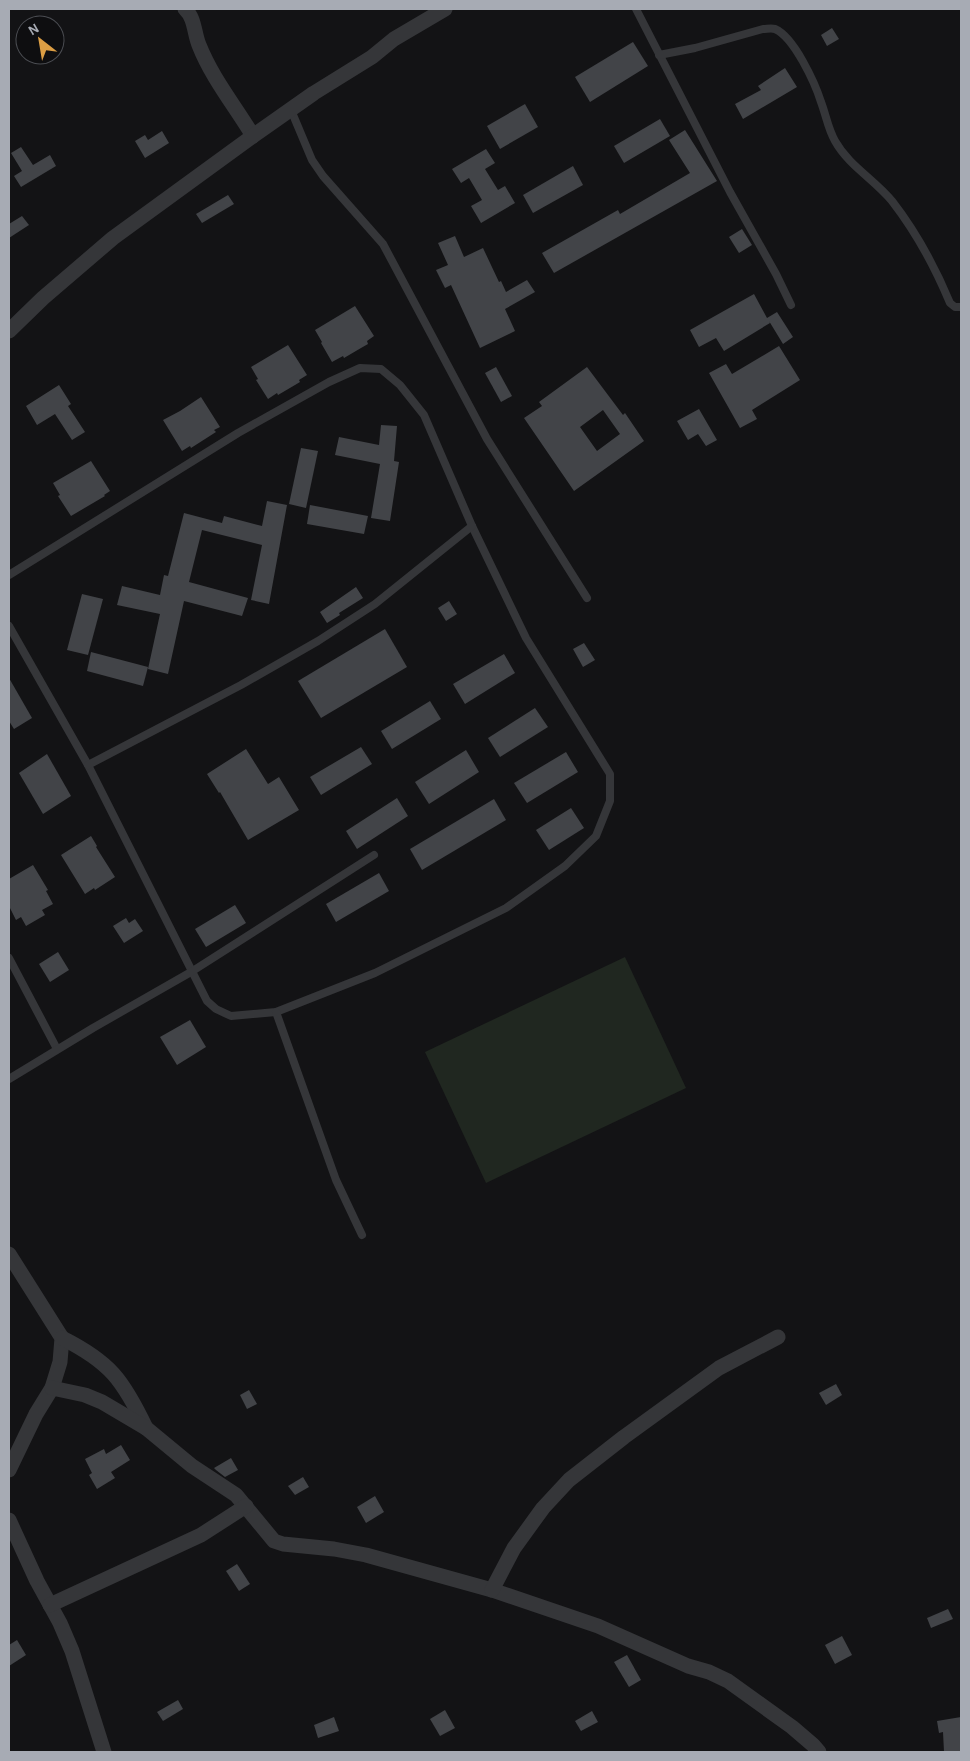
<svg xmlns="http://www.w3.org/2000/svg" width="970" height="1761" font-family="'Alegreya Sans',sans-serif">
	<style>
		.green { fill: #202720 }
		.building { fill: #424448; fill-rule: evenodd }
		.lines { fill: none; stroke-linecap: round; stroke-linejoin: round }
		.lane { stroke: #353639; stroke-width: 8 }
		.street { stroke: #353639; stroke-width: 15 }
	</style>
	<rect width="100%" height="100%" fill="#131315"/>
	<polygon class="green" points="625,957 686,1088 486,1183 425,1052"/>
	<g class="building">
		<polygon points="832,28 839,39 827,46 821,35"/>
		<polygon points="633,42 648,66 590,102 575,77"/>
		<polygon points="785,68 797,87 743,119 735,104 761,90 758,86"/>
		<polygon points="525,104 538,127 500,149 487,126"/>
		<polygon points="660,119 670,136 624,163 614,146"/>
		<polygon points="685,130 717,181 554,273 542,253 618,210 620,214 690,173 669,140"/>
		<polygon points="162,131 169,143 145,158 135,141 145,135 148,140"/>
		<polygon points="21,147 33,165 50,155 56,166 21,187 14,176 22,171 11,153"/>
		<polygon points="486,149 495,163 485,169 498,190 505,186 515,203 481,223 471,206 482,200 469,178 461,183 452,169"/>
		<polygon points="573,166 583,185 533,213 523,195"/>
		<polygon points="228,195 234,204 202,223 196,214"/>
		<polygon points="22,216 29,225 9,238 9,224"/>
		<polygon points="742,229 752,245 739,253 729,237"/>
		<polygon points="455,236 464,257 483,248 499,282 501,281 506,292 527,280 535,292 505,309 515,331 480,348 451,285 445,288 436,270 448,265 438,243"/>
		<polygon points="754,294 767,318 777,312 793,337 783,344 769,321 770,323 724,351 716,338 699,347 690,330"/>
		<polygon points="355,306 374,336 367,341 368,344 361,348 344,358 343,356 332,362 321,343 322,342 315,330"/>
		<polygon points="288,345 307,375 299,380 300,382 295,385 278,395 277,393 268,399 256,380 258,379 251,367"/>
		<polygon points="779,346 800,380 752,410 757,419 740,428 709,373 726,364 732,374"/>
		<polygon points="496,367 512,396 501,402 485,373"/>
		<path d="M587 367 623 415 625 413 644 441 574 491 524 418 542 406 539 402ZM603 410 620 434 597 451 580 427Z"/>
		<polygon points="59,385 71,404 68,406 85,432 72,440 55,414 37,425 26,406"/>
		<polygon points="201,397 220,427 214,430 216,432 191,448 190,446 182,451 163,420 180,411"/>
		<polygon points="699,409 717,440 706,446 698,434 688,440 677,421"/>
		<polygon points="381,425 397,426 394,461 399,462 390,521 371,518 380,464 335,455 339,437 379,445"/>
		<polygon points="301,448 318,451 306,508 289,504"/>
		<polygon points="91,461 110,491 104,495 105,496 71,516 58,496 60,495 53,483"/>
		<polygon points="267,501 287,505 269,604 251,600 262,545 202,530 189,582 248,598 242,616 184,601 168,674 148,669 160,614 117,605 122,586 160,595 164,575 168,576 184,513 222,523 224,516 262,526"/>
		<polygon points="310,505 368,516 364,534 307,524"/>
		<polygon points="356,587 363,598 339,613 340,615 327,623 320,612"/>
		<polygon points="82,594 103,599 88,655 67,650"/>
		<polygon points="449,601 457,614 446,621 438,608"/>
		<polygon points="385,629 407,667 321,718 298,681"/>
		<polygon points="584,643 595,660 583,667 573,649"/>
		<polygon points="91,652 148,667 143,686 87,671"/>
		<polygon points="504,654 515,673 465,704 453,684"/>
		<polygon points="9,678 32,718 14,729 9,721"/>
		<polygon points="430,701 441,719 392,749 381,731"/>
		<polygon points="535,708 548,727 500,757 488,738"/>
		<polygon points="361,747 372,764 321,795 310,777"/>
		<polygon points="246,749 268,784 279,777 299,810 248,840 220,792 219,793 207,774"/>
		<polygon points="466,750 479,772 429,804 415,782"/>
		<polygon points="566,752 578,772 527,803 514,783"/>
		<polygon points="47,754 71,796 43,814 19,773"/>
		<polygon points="397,798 408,816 357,849 346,831"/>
		<polygon points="494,799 506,820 422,870 410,849"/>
		<polygon points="571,808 584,828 549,850 536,830"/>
		<polygon points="91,836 97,846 96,847 115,877 95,890 94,888 85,894 61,855"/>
		<polygon points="33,865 48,890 46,891 53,904 42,910 45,915 26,926 21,917 16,920 9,906 9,879"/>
		<polygon points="379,873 389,891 336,922 326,904"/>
		<polygon points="235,905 246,923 206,947 195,929"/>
		<polygon points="126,918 129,923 135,919 143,931 124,943 113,926"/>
		<polygon points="58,952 69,970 50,982 39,964"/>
		<polygon points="190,1020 206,1047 177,1065 160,1037"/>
		<polygon points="836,1384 842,1395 826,1405 819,1393"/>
		<polygon points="249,1390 257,1404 247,1409 240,1395"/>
		<polygon points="121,1445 130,1460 111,1472 115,1478 97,1489 89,1475 92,1473 85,1459 104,1449 106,1454"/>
		<polygon points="231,1458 238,1470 225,1477 216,1470 214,1468"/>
		<polygon points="303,1477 309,1487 295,1495 288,1486"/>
		<polygon points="375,1496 384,1512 366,1523 357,1507"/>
		<polygon points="237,1564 250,1584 239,1591 226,1571"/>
		<polygon points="948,1609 953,1619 931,1628 927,1618"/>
		<polygon points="842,1636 852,1655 835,1664 825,1645"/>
		<polygon points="17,1640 26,1655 9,1666 9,1645"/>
		<polygon points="627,1655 641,1680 629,1687 614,1662"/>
		<polygon points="178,1700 183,1709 163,1721 157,1712"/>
		<polygon points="445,1710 455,1728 440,1736 430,1719"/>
		<polygon points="592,1711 598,1722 581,1731 575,1721"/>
		<polygon points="334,1717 339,1731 318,1738 314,1725"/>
		<polygon points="961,1717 961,1752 944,1752 943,1732 939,1733 937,1721"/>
	</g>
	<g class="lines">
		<g class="lane">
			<polyline points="636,9 730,192 776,274 791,305"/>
			<path d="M659 55 695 48 763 29C767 29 771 28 775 29 794 37 815 83 821 102 826 115 828 129 835 141 849 166 874 179 892 201 916 232 935 267 950 303L955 307H961"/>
			<polyline points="291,110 312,160 323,176 383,244 487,439 587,598"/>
			<polyline points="9,575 238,433 329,382 360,368 381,369 400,385 424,415 472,526 526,638 610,774 610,801 596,836 565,866 506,908 375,973 276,1012 231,1016 216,1009 207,1001 88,765 9,626"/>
			<polyline points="88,765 241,685 318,641 375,604 472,526"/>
			<polyline points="9,958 57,1049"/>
			<polyline points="276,1012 336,1180 362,1235"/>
			<polyline points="9,1079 93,1028 191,972 374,855"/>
		</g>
		<g class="street">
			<path d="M185 9C195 18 194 33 199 45 212 78 235 106 253 136"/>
			<polyline points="9,331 43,298 113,238 253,136 314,93 372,57 394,39 445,9"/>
			<polyline points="9,1254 62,1338 60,1362 52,1388 36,1414 9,1470"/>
			<path d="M62 1338C110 1362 123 1380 146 1428"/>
			<polyline points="52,1388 85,1395 102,1402 146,1428 192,1466 236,1495 274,1541 283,1544 334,1549 366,1555 492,1590 598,1626 688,1666 709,1672 728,1681 792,1727 813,1745 819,1752"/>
			<polyline points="9,1520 37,1581 60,1623 72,1651 104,1752"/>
			<polyline points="492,1590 514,1548 543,1508 569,1480 624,1437 719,1368 778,1337"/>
			<polyline points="50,1605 201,1535 246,1506"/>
		</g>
	</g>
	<rect width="970" height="1761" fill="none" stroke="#a7abb4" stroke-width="20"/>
	<g transform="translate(40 40) rotate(329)"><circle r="24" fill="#0e0e10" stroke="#4b4d52"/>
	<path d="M0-4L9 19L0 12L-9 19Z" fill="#dc9e44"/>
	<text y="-8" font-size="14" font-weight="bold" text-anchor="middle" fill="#a7abb4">N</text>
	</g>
</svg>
